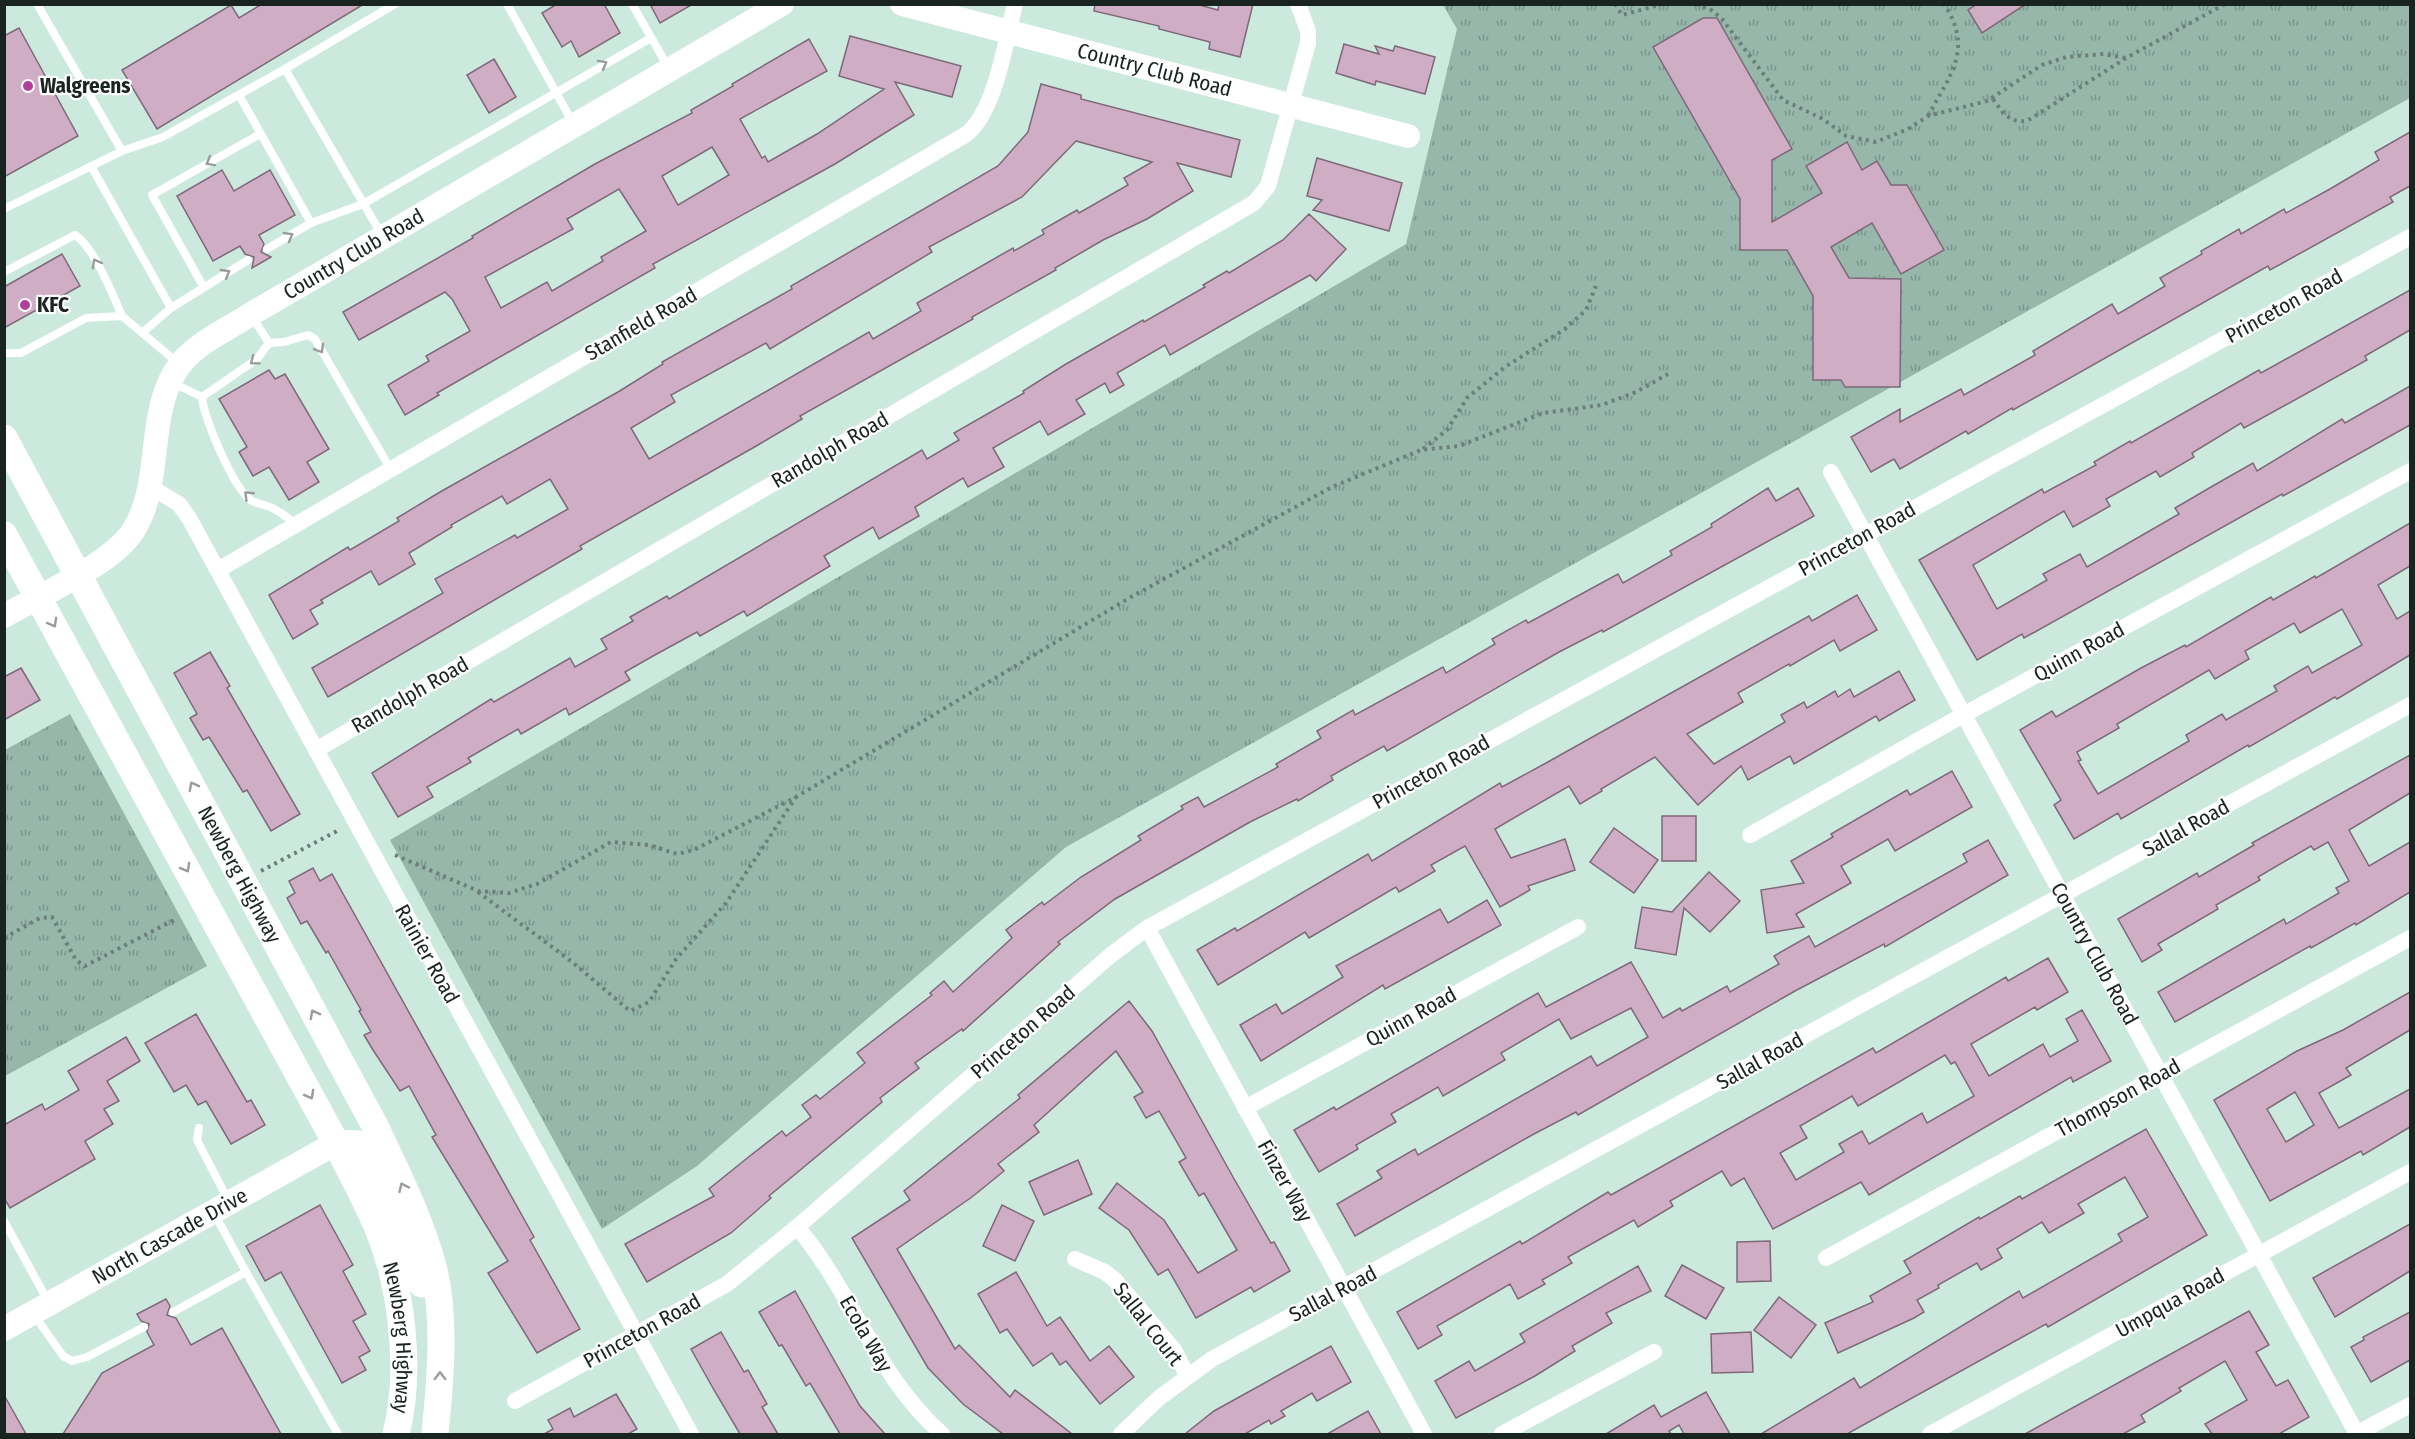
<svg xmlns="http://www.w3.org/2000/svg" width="2415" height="1439" font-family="'Fira Sans Condensed',sans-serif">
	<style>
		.grass { fill: url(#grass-tufts) }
		.building { fill: #ceadc5; stroke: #7e6978; stroke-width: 1.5; fill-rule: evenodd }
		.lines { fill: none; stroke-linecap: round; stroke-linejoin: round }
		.path { stroke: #6c7f78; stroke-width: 4; stroke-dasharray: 3 4.5; stroke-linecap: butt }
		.lane { stroke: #fff; stroke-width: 8 }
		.street { stroke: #fff; stroke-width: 16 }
		.secondary { stroke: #fff; stroke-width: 24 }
		.primary { stroke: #fff; stroke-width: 27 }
		.oneway { stroke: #989c9b }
		.poi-dot { fill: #b2409b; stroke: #fff; stroke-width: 2 }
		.labels { text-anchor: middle; stroke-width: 4.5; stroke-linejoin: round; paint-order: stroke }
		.street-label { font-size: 21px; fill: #192420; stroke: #fff }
		.poi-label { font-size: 21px; font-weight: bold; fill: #192420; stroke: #fff; text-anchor: start }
	</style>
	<defs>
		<pattern id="grass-tufts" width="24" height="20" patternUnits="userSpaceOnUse" patternTransform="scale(1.5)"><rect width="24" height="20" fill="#97b7ab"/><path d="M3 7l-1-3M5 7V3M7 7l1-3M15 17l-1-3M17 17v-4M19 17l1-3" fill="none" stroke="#7a958b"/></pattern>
	</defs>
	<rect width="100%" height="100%" fill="#cce9de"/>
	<g class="grass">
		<polygon points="1443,5 2410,5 2410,98 1066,847 697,1166 602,1229 390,840 1406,244 1457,29"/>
		<polygon points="70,714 207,966 5,1076 5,750"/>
	</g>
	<g class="building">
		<polygon points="262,4 364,4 157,129 122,70 231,5 239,18"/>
		<polygon points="557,4 604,4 620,33 579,57 571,41 562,47 542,13"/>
		<polygon points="650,4 693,4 660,23"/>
		<polygon points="1095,4 1196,4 1218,10 1219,4 1253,4 1240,57 1209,49 1210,42 1159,29 1159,26 1094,11"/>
		<polygon points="1977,4 2026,4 1982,33 1968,10"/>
		<polygon points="1703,18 1717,18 1792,149 1772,160 1772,222 1822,193 1806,166 1847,142 1862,170 1877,161 1891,185 1907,185 1944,250 1901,274 1872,223 1831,247 1849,278 1901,279 1900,387 1845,387 1841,380 1813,380 1813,296 1787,250 1740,250 1740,199 1653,47"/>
		<polygon points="19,28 78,136 4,177 4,36"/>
		<path d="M850 36 961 66 952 97 895 82 914 115 835 164 653 264 655 268 437 393 439 395 405 415 388 385 429 361 426 356 470 331 452 299 445 292 359 340 343 312 473 238 472 236 595 164 692 113 691 110 733 86 732 84 809 39 827 71 740 119 762 158 765 156 768 162 817 134 884 89 839 76ZM712 147 729 175 678 205 662 176ZM619 189 646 231 601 257 603 261 552 291 547 282 501 308 485 277 573 229 567 219Z"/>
		<polygon points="1344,44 1379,54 1375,46 1393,51 1395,46 1435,57 1425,94 1376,81 1375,85 1336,73"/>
		<polygon points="494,59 516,97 489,113 467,75"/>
		<path d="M1041 84 1081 95V99L1240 140 1231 177 1177 163 1193 191 1147 219 1103 240 1055 268 1056 270 972 317 973 319 800 416 802 419 758 445 580 546 582 549 328 697 312 668 443 593 435 579 515 535 517 538 568 509 550 479 507 504 502 496 451 525 452 527 409 553 415 564 379 585 371 571 321 600 323 603 310 610 318 624 293 639 269 595 348 547 350 550 399 521 397 518 440 492 618 392 663 364 662 362 792 289 791 286 998 166 1028 132ZM1076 141 1152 162 1124 178 1128 185 1079 213 1077 210 1042 230 1044 234 1014 251 1013 248 917 303 921 311 873 339 869 332 649 459 631 428 675 402 671 395 766 343 770 349 932 252 929 247 1022 197Z"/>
		<polygon points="2410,132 2410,186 2390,197 2393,202 2270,270 2268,266 2013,410 2012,408 1968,434 1966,431 1900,469 1894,459 1871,472 1851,437 1900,409 1900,422 1961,389 1964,395 2035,355 2033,351 2112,304 2118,314 2165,286 2160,278 2202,254 2201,251 2239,229 2241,234 2284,209 2286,213 2330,189 2379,160 2375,152"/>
		<polygon points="1317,158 1402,183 1389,231 1313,210 1322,200 1307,196"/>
		<polygon points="222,170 234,191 270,170 295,215 259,235 264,244 261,252 271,257 252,268 254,257 245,254 240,246 213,261 177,196"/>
		<polygon points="1309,214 1346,249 1316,281 1310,275 1170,355 1165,345 1117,373 1124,385 1110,393 1105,383 1076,400 1085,414 1048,435 1040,421 993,448 1004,467 968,487 963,478 915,507 919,516 879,539 873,527 824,556 830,566 747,616 744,611 700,636 697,632 653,656 625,672 630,680 569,715 566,708 521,734 518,729 468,758 471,762 427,787 433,797 398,817 372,773 491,699 494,702 570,658 575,667 607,649 601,639 633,621 630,617 667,596 669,599 922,450 927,459 959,440 954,433 1024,393 1023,391 1066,364 1143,320 1144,322 1205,287 1203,285 1227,271 1229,273 1283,240"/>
		<polygon points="62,254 80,286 4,328 4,287"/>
		<polygon points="2410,290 2410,330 2365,356 2367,360 2244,428 2241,423 2192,453 2194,457 2160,477 2156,471 2106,499 2110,506 2073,527 2064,511 1973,565 1997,609 2047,580 2043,574 2080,554 2087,567 2179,514 2175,508 2211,487 2253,463 2257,471 2342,419 2345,423 2410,386 2410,425 2283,496 2282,494 2024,638 2022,634 1977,660 1919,560 2042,489 2044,493 2096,465 2094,462 2130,441 2131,443 2259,370 2261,373"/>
		<polygon points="269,370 275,379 285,374 329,449 307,462 319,482 289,500 269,467 253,476 239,452 247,447 219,399"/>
		<polygon points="1768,488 1776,501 1798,488 1814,516 1603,632 1602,630 1559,652 1387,751 1384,746 1331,776 1333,780 1298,801 1297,799 1250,822 1115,899 1058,942 1060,944 963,1031 962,1029 915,1063 919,1068 880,1098 882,1102 769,1196 771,1198 731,1233 647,1282 625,1244 714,1196 709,1189 751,1155 782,1131 786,1136 811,1117 802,1105 816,1095 820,1099 865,1063 857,1053 932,995 930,993 944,981 953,992 1012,938 1006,930 1042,902 1044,905 1081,877 1141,840 1138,836 1183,809 1181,806 1198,797 1204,807 1278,767 1276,764 1321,738 1317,731 1353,710 1355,715 1443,667 1446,673 1495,644 1492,639 1526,620 1528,623 1618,574 1623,583 1672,555 1670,551 1712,527 1711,524"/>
		<path d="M2410 523V566L2378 585 2397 619 2410 611V655L2337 699 2335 697 2249 747 2248 745 2121 819 2118 813 2074 839 2054 805 2061 800 2020 730 2052 711 2056 717 2141 668 2185 645 2186 647 2271 597 2273 600 2315 576 2316 578ZM2342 609 2362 645 2312 673 2308 666 2274 686 2277 691 2226 720 2222 714 2186 735 2189 741 2098 794 2078 761 2081 760 2077 752 2119 728 2117 724 2209 670 2215 679 2249 659 2245 651 2294 623 2300 633Z"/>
		<polygon points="1857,595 1877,630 1840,651 1834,640 1790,666 1789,664 1738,693 1743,702 1687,734 1714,764 1785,722 1781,715 1804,702 1807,708 1835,691 1838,697 1850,689 1854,697 1899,671 1915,700 1879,721 1876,716 1794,764 1790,756 1748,780 1741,766 1698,805 1655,757 1601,789 1602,791 1580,804 1569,786 1495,829 1511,858 1565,839 1575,870 1528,886 1530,890 1500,907 1465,846 1431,865 1435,871 1399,892 1396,887 1309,938 1305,932 1218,985 1197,950 1235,928 1237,931 1368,854 1372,861 1500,783 1502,787 1546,763 1809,616 1812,621"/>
		<polygon points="210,652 230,686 227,688 300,814 271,831 247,790 243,792 209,737 203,740 190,718 197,714 174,673"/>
		<polygon points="21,668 40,700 4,720 4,677"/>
		<polygon points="2410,755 2410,793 2349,830 2369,866 2410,842 2410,892 2356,925 2355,923 2311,948 2310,946 2175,1022 2158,992 2284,919 2286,924 2339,893 2336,888 2349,881 2328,842 2314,850 2311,846 2258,877 2260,880 2216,905 2218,909 2158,944 2162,950 2142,962 2118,919 2197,873 2199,877 2254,845 2252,843"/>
		<polygon points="1952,771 1972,807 1895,851 1888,839 1841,866 1851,883 1796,914 1804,927 1767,933 1761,890 1804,883 1791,861 1833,837 1831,834 1907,790 1910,795"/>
		<rect x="1662" y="816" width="34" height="45"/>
		<polygon points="1614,828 1658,860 1634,893 1590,862"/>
		<polygon points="1988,840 2008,875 1885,947 1884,944 1795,991 1578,1115 1576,1112 1532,1135 1355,1236 1337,1204 1382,1178 1377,1171 1415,1149 1418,1155 1591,1056 1597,1066 1648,1037 1631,1008 1571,1039 1559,1019 1501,1053 1505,1060 1443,1096 1438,1087 1391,1114 1396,1122 1356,1145 1358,1149 1319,1172 1294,1130 1334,1107 1336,1110 1538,993 1546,1007 1631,962 1663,1018 1680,1008 1682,1011 1727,986 1730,992 1779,964 1774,956 1809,936 1815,947 1967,862 1963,854"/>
		<polygon points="313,868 320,881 332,874 534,1237 530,1240 580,1329 537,1353 488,1273 508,1261 432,1137 436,1135 409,1086 400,1091 373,1050 364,1035 371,1032 359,1011 361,1010 328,951 326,953 307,921 301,924 287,898 295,893 289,881"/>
		<polygon points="1709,872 1740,901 1710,932 1684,908 1676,955 1635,948 1642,907 1672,912"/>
		<polygon points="1487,900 1501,925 1385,989 1383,985 1261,1061 1240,1025 1276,1004 1282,1014 1343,977 1336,966 1440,909 1448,923"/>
		<path d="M2048 958 2068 992 2037 1010 2035 1007 1971 1044 1989 1076 2043 1044 2050 1057 2078 1041 2066 1019 2082 1010 2111 1061 2073 1082 2071 1077 1869 1195 1861 1182 1773 1229 1744 1178 1731 1186 1722 1171 1670 1201 1673 1206 1638 1227 1634 1220 1568 1257 1572 1263 1542 1280 1545 1284 1518 1299 1510 1284 1437 1326 1442 1335 1418 1349 1397 1312 1520 1241 1522 1244 1608 1192 1611 1195 1873 1048 1876 1053 2006 977 2008 981ZM1945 1055 1951 1064 1955 1062 1974 1096 1927 1123 1922 1113 1869 1144 1862 1131 1839 1144 1844 1152 1796 1180 1780 1153 1807 1138 1800 1126 1852 1096 1858 1106Z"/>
		<path d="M2410 992V1030L2346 1068 2351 1075 2319 1093 2339 1128 2410 1089V1127L2363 1155 2361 1151 2270 1201 2214 1100 2297 1051 2343 1030ZM2295 1092 2314 1125 2286 1142 2267 1109Z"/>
		<polygon points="1129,1001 1152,1031 1233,1177 1271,1243 1274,1242 1290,1271 1254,1292 1251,1287 1196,1318 1168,1269 1158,1275 1129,1230 1099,1208 1117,1183 1164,1220 1198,1273 1237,1250 1204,1193 1199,1196 1179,1162 1186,1158 1159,1111 1146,1118 1134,1097 1143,1092 1116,1051 1034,1125 1039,1132 998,1164 1004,1171 972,1197 897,1249 955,1349 959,1345 1010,1397 1015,1390 1072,1434 1003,1434 963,1404 928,1368 852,1238 910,1200 904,1191 1020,1098 1018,1095"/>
		<polygon points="196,1014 247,1102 251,1100 265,1125 231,1144 206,1101 198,1105 186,1085 174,1092 145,1043"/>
		<polygon points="126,1037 140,1061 107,1081 119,1101 104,1109 113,1124 85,1141 95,1159 10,1208 4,1198 4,1125 42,1104 45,1110 79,1090 68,1071"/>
		<polygon points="2146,1129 2207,1235 2048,1327 2046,1324 1847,1434 1761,1434 1854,1378 1860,1388 2019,1291 2023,1298 2122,1241 2118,1234 2148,1217 2125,1177 2078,1204 2084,1213 2049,1233 2042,1222 1997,1249 2002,1258 1981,1270 1977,1263 1938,1285 1939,1288 1917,1300 1924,1312 1914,1318 1838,1353 1825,1323 1873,1302 1870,1296 1911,1273 1904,1261 1979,1217 1980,1219 2020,1196 2022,1199"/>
		<polygon points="1078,1160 1092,1194 1044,1215 1029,1182"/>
		<polygon points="320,1205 353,1265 343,1271 366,1314 353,1321 370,1351 359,1357 366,1370 342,1383 281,1272 265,1281 246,1246"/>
		<polygon points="1002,1205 1034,1221 1015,1261 983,1246"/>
		<polygon points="2410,1224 2410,1271 2335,1317 2313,1278"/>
		<polygon points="1770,1241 1771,1281 1737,1282 1737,1242"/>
		<polygon points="1682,1265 1724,1288 1706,1319 1665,1296"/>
		<polygon points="1638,1266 1651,1291 1606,1313 1612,1323 1572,1346 1575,1351 1535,1376 1456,1418 1435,1381 1469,1361 1475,1371 1525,1342 1520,1334"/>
		<polygon points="1016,1272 1047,1326 1060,1317 1090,1361 1109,1346 1134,1377 1100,1404 1066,1361 1060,1365 1052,1353 1033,1366 1007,1329 1000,1333 978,1294"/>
		<polygon points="795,1291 860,1406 885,1434 840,1434 810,1383 806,1386 782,1345 779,1346 759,1312"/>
		<polygon points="1779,1297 1816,1325 1791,1358 1754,1330"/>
		<polygon points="166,1299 170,1306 167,1315 176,1318 191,1345 222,1328 281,1434 63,1434 102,1373 154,1345 147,1332 149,1324 141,1321 137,1314"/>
		<polygon points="2249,1311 2269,1345 2256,1352 2276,1386 2288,1380 2309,1417 2279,1434 2212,1434 2205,1424 2247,1400 2225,1361 2179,1388 2181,1391 2141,1415 2145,1422 2123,1434 2025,1434"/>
		<polygon points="2410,1312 2410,1360 2371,1382 2351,1347 2364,1340 2363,1337"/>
		<polygon points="721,1332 744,1372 748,1370 767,1404 762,1407 778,1434 740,1434 714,1390 691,1349"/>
		<polygon points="1751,1332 1753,1372 1712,1373 1711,1334"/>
		<polygon points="1331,1346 1351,1382 1317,1401 1312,1393 1281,1411 1285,1416 1271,1424 1269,1420 1245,1434 1185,1434 1214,1411"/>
		<polygon points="1706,1392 1730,1434 1684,1434 1679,1425 1669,1431 1671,1434 1606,1434 1654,1405 1661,1417"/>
		<polygon points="616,1394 637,1429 628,1434 544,1434 553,1429 548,1420 570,1408 574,1417"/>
		<polygon points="4,1395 26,1434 4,1434"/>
		<polygon points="1368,1411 1381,1434 1327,1434"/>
	</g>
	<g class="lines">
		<g class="path">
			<polyline points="1615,4 1622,15 1663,4"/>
			<polyline points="1696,4 1710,9 1722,19 1783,100 1823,119 1846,136 1876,142 1908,129 1928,116 1987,101 2042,65 2066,57 2104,54 2126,58"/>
			<path d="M1993 99C2003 113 2009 123 2027 121L2126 58 2225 4"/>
			<path d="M1928 116C1950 75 1974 49 1944 4"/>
			<polyline points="1423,449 1447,430 1467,398 1505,367 1565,329 1586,310 1596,286"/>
			<polyline points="395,855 478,891 509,893 537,884 611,842 649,845 677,854 694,850 796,797 1131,597 1332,487 1421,450 1459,446 1543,413 1602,405 1636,392 1668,374"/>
			<polyline points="261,871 339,830"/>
			<polyline points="478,892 571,961 630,1011 649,1002 676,959 726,903 796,797"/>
			<polyline points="4,938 40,918 52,917 76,960 85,966 176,919"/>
		</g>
		<g class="lane">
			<polyline points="507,4 574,125"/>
			<polyline points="632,4 668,67"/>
			<polyline points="285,69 395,4"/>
			<polyline points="239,95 311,223"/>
			<polyline points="122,151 163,137 285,69 383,237"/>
			<polyline points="91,166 171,308"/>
			<polyline points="4,209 122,151 37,4"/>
			<polyline points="267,249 311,223 363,204 651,38"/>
			<path d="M4 272 75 235C94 247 113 295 122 316"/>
			<polyline points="203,286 152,195 260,134"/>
			<polyline points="142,333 171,308 248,260"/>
			<polyline points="269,343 284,342 308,335 315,339 391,470"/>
			<polyline points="4,353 21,353 86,318 122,316 178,363"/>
			<polyline points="171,382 202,397 257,359 269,343 251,315"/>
			<path d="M202 397C203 417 234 490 252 501 258 504 267 505 274 509 282 513 289 519 297 525"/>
			<polyline points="199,1128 197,1140 228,1200"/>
			<polyline points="4,1221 49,1303"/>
			<polyline points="246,1272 338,1434"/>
			<polyline points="173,1312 246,1272 214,1213"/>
			<polyline points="35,1316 63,1356 72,1361 87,1357 144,1327"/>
		</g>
		<g class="street">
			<path id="s1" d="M1831 472 2357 1434"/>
			<polyline points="149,486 179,504 189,518 691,1434"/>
			<path d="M218 570 965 135C995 114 1006 40 1015 4"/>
			<polyline points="316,750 1254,203 1268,186 1308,43 1308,31 1298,4"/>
			<polyline points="1750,835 1965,714 2410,471"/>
			<polyline points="1147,928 1424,1434"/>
			<polyline points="1245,1108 1578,927"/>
			<path d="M797 1227C853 1293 876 1376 942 1434"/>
			<polyline points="1826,1258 2410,938"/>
			<polyline points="1075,1259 1105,1272 1115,1280 1174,1350 1187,1375"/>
			<polyline points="515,1401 727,1284 797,1227 1111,955 1147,928 2410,237"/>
			<polyline points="1121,1434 1159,1398 1212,1359 2410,705"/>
			<polyline points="1502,1434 1654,1352"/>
			<polyline points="1930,1434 2410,1172"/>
			<polyline points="2356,1434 2410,1405"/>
		</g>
		<g class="secondary">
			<path id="s2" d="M902 4 1408 136"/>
			<path id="s3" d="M4 616C40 595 112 564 133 531 165 482 144 408 182 362 200 341 230 328 253 313L782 4"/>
			<path id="s4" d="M4 1329 336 1143"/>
		</g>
		<g class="primary">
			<path id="s5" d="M4 438 375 1126C397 1173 421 1220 434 1270 446 1321 440 1383 435 1434"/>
			<path id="s6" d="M4 535 336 1143C350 1171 365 1198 377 1226 402 1285 412 1372 396 1434"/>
			<polyline points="336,1143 357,1144 369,1163 422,1284"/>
		</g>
	</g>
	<defs><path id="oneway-chevron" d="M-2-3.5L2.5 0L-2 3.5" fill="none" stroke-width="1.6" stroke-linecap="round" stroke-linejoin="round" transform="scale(1.5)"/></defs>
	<g class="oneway">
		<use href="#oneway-chevron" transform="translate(603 64) rotate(-29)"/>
		<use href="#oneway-chevron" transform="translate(210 162) rotate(151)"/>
		<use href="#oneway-chevron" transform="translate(289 236) rotate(-30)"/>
		<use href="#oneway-chevron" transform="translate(96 263) rotate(-119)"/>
		<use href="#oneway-chevron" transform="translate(226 273) rotate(-30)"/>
		<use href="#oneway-chevron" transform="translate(320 349) rotate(60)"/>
		<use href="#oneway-chevron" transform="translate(254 361) rotate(143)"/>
		<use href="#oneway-chevron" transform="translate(248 495) rotate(-136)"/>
		<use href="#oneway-chevron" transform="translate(53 623) rotate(61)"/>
		<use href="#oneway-chevron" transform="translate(193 786) rotate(-118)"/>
		<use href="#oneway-chevron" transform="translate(186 868) rotate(61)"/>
		<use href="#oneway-chevron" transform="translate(314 1014) rotate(-118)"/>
		<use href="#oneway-chevron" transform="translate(310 1095) rotate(61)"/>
		<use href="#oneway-chevron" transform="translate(403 1187) rotate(-115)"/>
		<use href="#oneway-chevron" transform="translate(440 1376) rotate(-90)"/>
	</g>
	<g class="poi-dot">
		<circle cx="28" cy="86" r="6"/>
		<circle cx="25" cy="305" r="6"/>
	</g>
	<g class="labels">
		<g class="street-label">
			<text dy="7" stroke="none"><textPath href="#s2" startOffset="261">Country Club Road</textPath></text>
			<text dy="7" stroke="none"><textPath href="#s3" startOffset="537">Country Club Road</textPath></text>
			<text transform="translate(2284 306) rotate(-29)" y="7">Princeton Road</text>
			<text transform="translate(641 324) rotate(-30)" y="7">Stanfield Road</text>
			<text transform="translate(830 450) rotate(-30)" y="7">Randolph Road</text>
			<text transform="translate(1857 539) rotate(-29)" y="7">Princeton Road</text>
			<text transform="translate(2079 652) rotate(-29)" y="7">Quinn Road</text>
			<text transform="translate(410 695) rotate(-30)" y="7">Randolph Road</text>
			<text transform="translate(1431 772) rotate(-29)" y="7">Princeton Road</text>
			<text transform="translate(2186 828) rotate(-29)" y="7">Sallal Road</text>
			<text dy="7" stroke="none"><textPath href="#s5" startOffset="496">Newberg Highway</textPath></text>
			<text dy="7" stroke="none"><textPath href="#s1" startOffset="549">Country Club Road</textPath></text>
			<text transform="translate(427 954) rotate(61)" y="7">Rainier Road</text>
			<text transform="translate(1411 1017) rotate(-29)" y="7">Quinn Road</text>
			<text transform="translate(1023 1032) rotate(-41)" y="7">Princeton Road</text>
			<text transform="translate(1760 1061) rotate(-29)" y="7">Sallal Road</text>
			<text transform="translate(2118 1098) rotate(-29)" y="7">Thompson Road</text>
			<text transform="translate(1285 1181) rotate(61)" y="7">Finzer Way</text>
			<text dy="7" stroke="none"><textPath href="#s4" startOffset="190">North Cascade Drive</textPath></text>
			<text transform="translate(1333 1294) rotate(-28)" y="7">Sallal Road</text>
			<text transform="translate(2170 1303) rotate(-29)" y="7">Umpqua Road</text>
			<text transform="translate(1148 1324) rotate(52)" y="7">Sallal Court</text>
			<text transform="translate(642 1331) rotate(-29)" y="7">Princeton Road</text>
			<text transform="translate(866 1334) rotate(60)" y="7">Ecola Way</text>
			<text dy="7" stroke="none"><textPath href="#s6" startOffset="900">Newberg Highway</textPath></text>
		</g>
		<g class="poi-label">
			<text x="40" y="93">Walgreens</text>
			<text x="37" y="312">KFC</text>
		</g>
	</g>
	<rect width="2415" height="1439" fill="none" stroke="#192420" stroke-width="12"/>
</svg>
